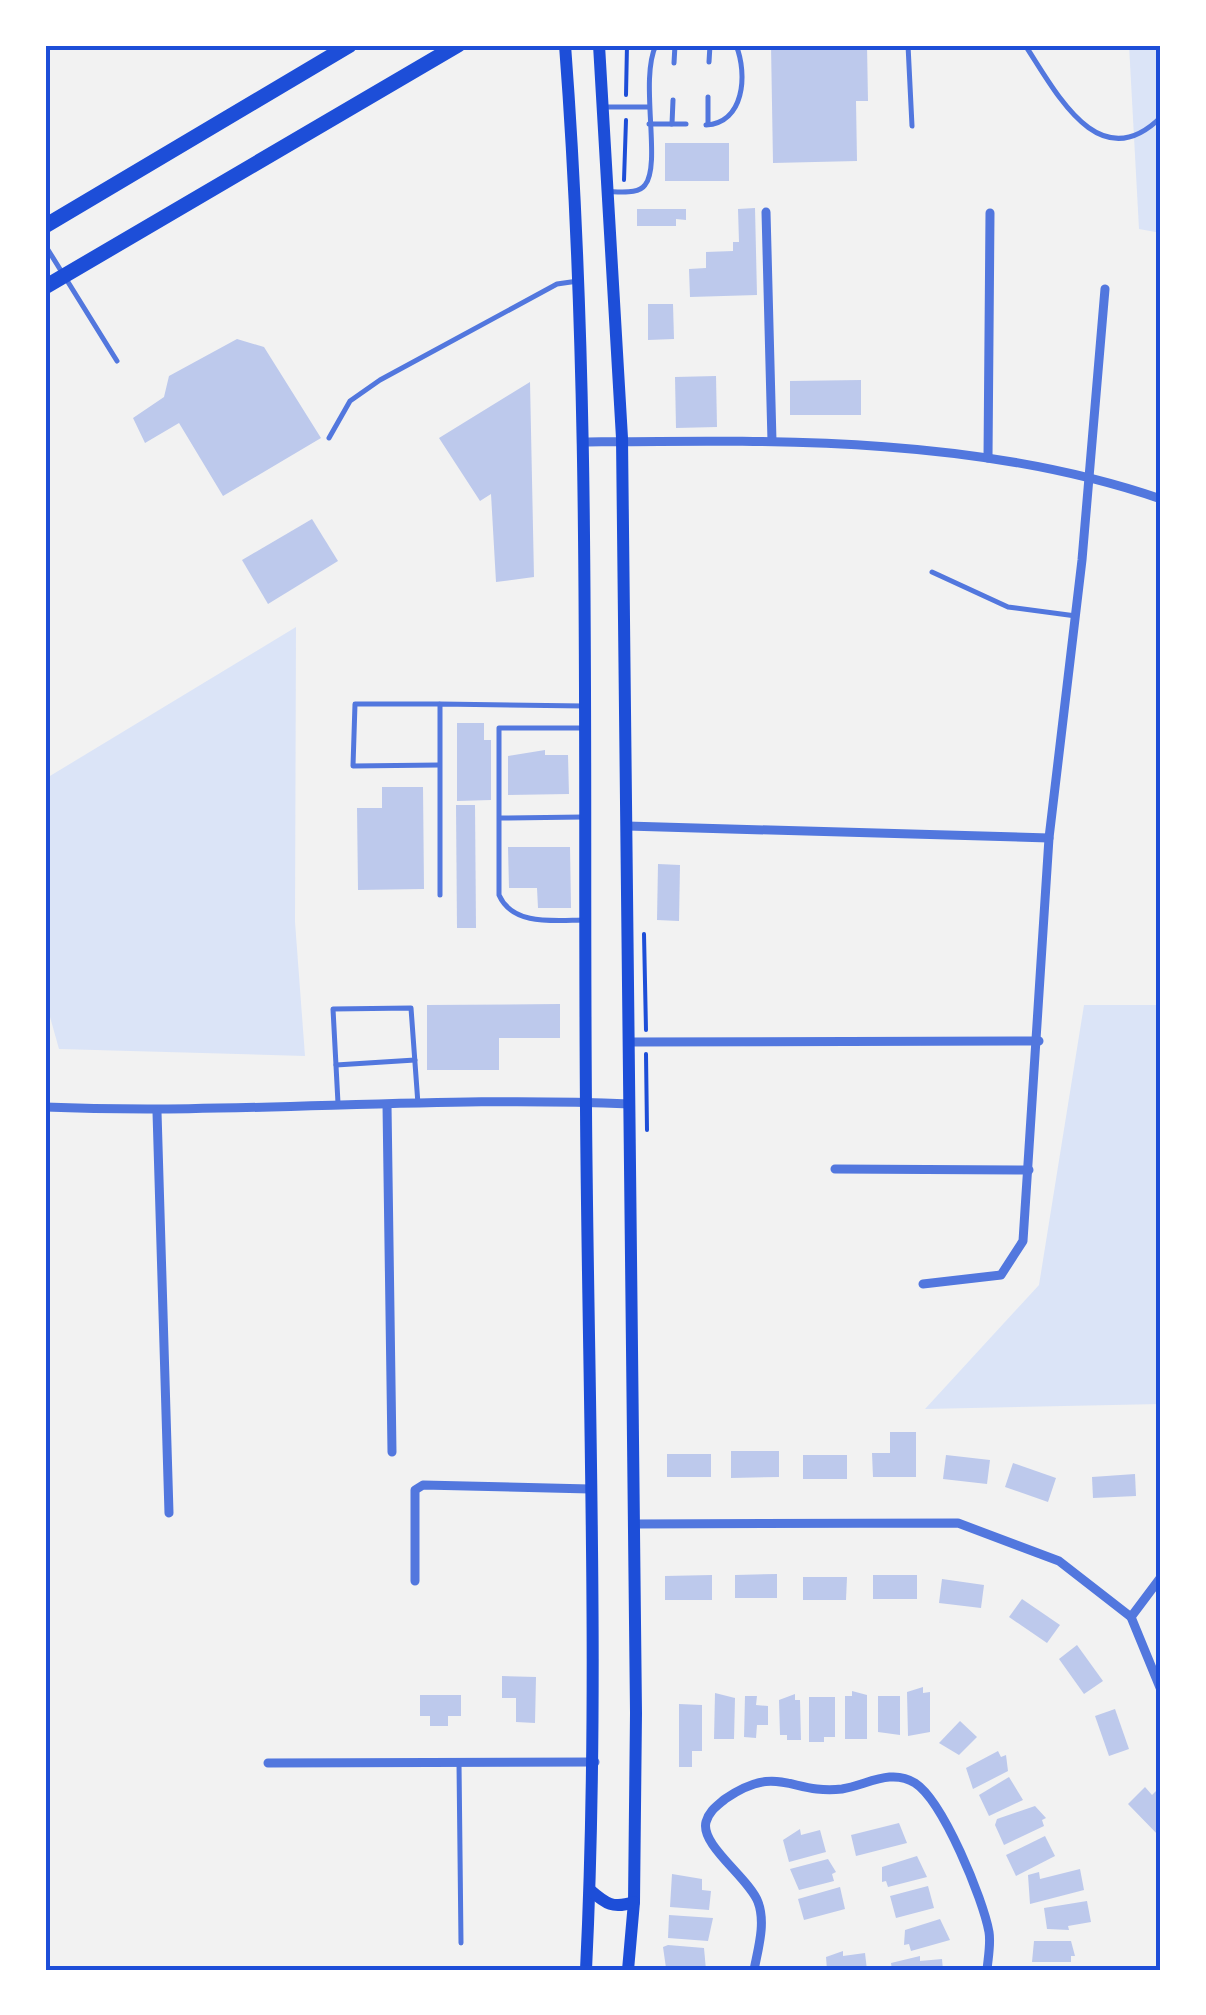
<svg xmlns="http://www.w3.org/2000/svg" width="1206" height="2015" font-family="Karla,sans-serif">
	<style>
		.green { fill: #dbe4f7 }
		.building { fill: #bdc9ec }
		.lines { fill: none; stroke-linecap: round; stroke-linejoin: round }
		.path { stroke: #1d4ed8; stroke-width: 4 }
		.service { stroke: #5277de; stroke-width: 5 }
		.minor { stroke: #5277de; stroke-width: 9 }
		.secondary { stroke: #1d4ed8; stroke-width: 12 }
		.primary { stroke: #1d4ed8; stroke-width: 15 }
		.neatline { fill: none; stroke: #1d4ed8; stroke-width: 4 }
	</style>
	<rect width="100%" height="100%" fill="#f2f2f2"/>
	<g class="green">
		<polygon points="1129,45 1161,45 1161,233 1139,229"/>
		<polygon points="296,627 295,922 305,1056 59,1049 45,999 45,779"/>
		<polygon points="1084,1005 1161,1005 1161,1404 925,1409 1039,1285"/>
	</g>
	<g class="building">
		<polygon points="771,45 867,45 868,101 856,101 857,161 773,163"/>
		<rect x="665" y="143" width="64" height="38"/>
		<polygon points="755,208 757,295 690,297 689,269 706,268 706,252 733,251 733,242 739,242 738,209"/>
		<polygon points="637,209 686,209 686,220 676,219 676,226 637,226"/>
		<polygon points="648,304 673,304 674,339 648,340"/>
		<polygon points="237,339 264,347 321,438 223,496 179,423 145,443 133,418 164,397 169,376"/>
		<polygon points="716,376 717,427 676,428 675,377"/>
		<polygon points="861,380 861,415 790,415 790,381"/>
		<polygon points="530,382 534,577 496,582 491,494 480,501 439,438"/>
		<polygon points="312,519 338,561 268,604 242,560"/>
		<polygon points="457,723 484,723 484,740 491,740 491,800 457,801"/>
		<polygon points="545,750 545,755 568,755 569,794 508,795 508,756"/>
		<polygon points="382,787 423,787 424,889 358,890 357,808 382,808"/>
		<polygon points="456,805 475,805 476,928 457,928"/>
		<polygon points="508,847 570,847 571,908 538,908 537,888 509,888"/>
		<polygon points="658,864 680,865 679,921 657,920"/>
		<polygon points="560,1004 560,1038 499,1038 499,1070 427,1070 427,1005"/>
		<polygon points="890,1432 916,1432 916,1477 873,1477 872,1453 890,1453"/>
		<polygon points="731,1451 779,1451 779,1477 731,1478"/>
		<rect x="667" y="1454" width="44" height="23"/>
		<rect x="803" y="1455" width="44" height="24"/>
		<polygon points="946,1455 990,1460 987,1484 943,1479"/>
		<polygon points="1013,1463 1056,1478 1048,1502 1005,1487"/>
		<polygon points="1135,1474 1136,1496 1093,1498 1092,1477"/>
		<polygon points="777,1574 777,1598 735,1598 735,1575"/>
		<polygon points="712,1575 712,1600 665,1600 665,1576"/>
		<rect x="873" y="1575" width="44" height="24"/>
		<polygon points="803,1577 847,1577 846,1600 803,1600"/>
		<polygon points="942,1579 984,1585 981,1608 939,1603"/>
		<polygon points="1022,1599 1060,1625 1047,1643 1009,1617"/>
		<polygon points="1077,1645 1103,1681 1084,1694 1059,1659"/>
		<polygon points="502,1676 536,1677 535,1723 516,1722 516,1698 502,1698"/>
		<polygon points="923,1687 923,1693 930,1692 930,1732 908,1736 907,1692"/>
		<polygon points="852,1691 867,1695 867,1739 845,1739 845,1696 852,1696"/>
		<polygon points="715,1693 735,1698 734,1739 714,1739"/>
		<polygon points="795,1694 795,1700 800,1700 801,1740 787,1740 787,1735 780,1735 779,1700"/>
		<polygon points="420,1695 461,1695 461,1716 448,1716 448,1726 430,1726 430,1716 420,1716"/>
		<polygon points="745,1696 757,1696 756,1705 768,1706 768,1725 757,1725 756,1738 744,1737"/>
		<polygon points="878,1696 900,1696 900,1735 878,1732"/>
		<polygon points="809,1697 835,1697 835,1737 824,1737 824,1742 809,1742"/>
		<polygon points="679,1704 702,1705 702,1751 692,1751 692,1767 679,1767"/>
		<polygon points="1115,1709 1129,1749 1109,1756 1095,1716"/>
		<polygon points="960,1721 977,1737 959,1755 939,1743"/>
		<polygon points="998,1751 1001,1757 1006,1755 1008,1771 973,1789 966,1768"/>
		<polygon points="1009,1777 1023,1800 989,1816 979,1795"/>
		<polygon points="1145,1787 1152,1795 1157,1790 1161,1794 1161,1838 1128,1804"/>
		<polygon points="1035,1806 1046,1818 1042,1820 1044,1826 1004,1845 995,1825 997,1819"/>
		<polygon points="899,1823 907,1843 856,1856 851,1835"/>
		<polygon points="800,1829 801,1835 820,1830 826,1852 789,1862 783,1840"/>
		<polygon points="1045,1836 1055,1856 1016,1876 1006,1855"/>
		<polygon points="917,1856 927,1877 888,1887 886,1881 882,1882 882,1867"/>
		<polygon points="828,1859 836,1872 832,1874 834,1881 799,1890 790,1869"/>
		<polygon points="1080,1869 1084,1890 1030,1904 1028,1875 1039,1872 1040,1879"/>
		<polygon points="672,1874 702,1879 702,1890 711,1891 709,1910 670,1907"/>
		<polygon points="928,1886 934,1908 896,1918 890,1896"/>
		<polygon points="840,1887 845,1909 804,1920 798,1899"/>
		<polygon points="1087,1901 1091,1922 1068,1926 1069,1930 1047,1929 1044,1908"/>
		<polygon points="669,1915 713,1918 708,1941 668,1938"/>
		<polygon points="940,1919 950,1940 911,1951 909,1944 904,1945 905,1930"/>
		<polygon points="1034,1941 1071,1941 1075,1956 1071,1956 1071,1962 1032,1962"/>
		<polygon points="668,1945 704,1948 706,1970 666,1968 663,1947"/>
		<polygon points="843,1951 843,1956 865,1953 867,1970 827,1970 826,1957"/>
		<polygon points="920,1956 920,1961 942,1959 943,1970 892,1970 891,1963"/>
	</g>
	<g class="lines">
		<g class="path">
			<polyline points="626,95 627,45"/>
			<polyline points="624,180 626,120"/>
			<polyline points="644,934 646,1030"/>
			<polyline points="646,1054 647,1130"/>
		</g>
		<g class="service">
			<polyline points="908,45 912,126"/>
			<path d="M1025 45C1056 92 1099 179 1161 117"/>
			<polyline points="709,62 710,45"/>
			<polyline points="674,63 675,45"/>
			<polyline points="708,97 708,124"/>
			<polyline points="607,107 649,107"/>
			<polyline points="649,124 686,124"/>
			<polyline points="672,124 673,100"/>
			<path d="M706 125C744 123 748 75 736 45"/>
			<path d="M608 192C619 191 638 195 645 185 662 164 639 80 656 45"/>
			<polyline points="45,245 117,361"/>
			<polyline points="329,438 350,401 380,380 557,284 578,281"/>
			<polyline points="932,572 1008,607 1076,616"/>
			<polyline points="439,704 355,704 353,766 439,765"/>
			<path d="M584 728H499V895C513 927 557 920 586 920"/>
			<polyline points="500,818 583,817"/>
			<polyline points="440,895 440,704 584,706"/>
			<polyline points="336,1065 415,1060"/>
			<polyline points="338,1103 333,1009 411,1008 418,1104"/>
			<polyline points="459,1763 461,1943"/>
		</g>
		<g class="minor">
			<polyline points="766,212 772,441"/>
			<path d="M585 442C777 440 978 436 1161 499"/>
			<polyline points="988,458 990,213"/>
			<polyline points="627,826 1049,838"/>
			<polyline points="629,1042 1039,1041"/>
			<polyline points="387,1105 392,1452"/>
			<path d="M45 1107C240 1115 435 1095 630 1104"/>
			<polyline points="157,1112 169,1513"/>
			<polyline points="835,1169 1029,1170"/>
			<polyline points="923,1284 1001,1275 1023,1241 1049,838 1082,560 1105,289"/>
			<polyline points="635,1524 958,1523 1059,1561 1131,1617 1161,1690"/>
			<polyline points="415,1581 415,1490 423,1485 590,1489"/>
			<polyline points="1131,1617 1161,1577"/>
			<polyline points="268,1763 595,1762"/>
			<path d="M754 1970C758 1949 766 1923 758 1902 749 1878 700 1845 706 1822 709 1811 717 1806 725 1799 779 1762 791 1795 842 1789 867 1785 891 1768 915 1783 943 1801 983 1899 989 1932 991 1944 988 1958 987 1970"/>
		</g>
		<g class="secondary">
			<path d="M565 45C592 400 583 754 586 1109 588 1396 600 1683 586 1970"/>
			<polyline points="599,45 622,438 636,1713 634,1902 628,1970"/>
			<path d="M590 1890C606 1904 613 1909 634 1902"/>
		</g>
		<g class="primary">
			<polyline points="45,226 350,45"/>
			<polyline points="45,287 458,45"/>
		</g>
	</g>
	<rect width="1206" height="2015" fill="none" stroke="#ffffff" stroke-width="95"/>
	<rect x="48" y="48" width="1110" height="1920" class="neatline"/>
</svg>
